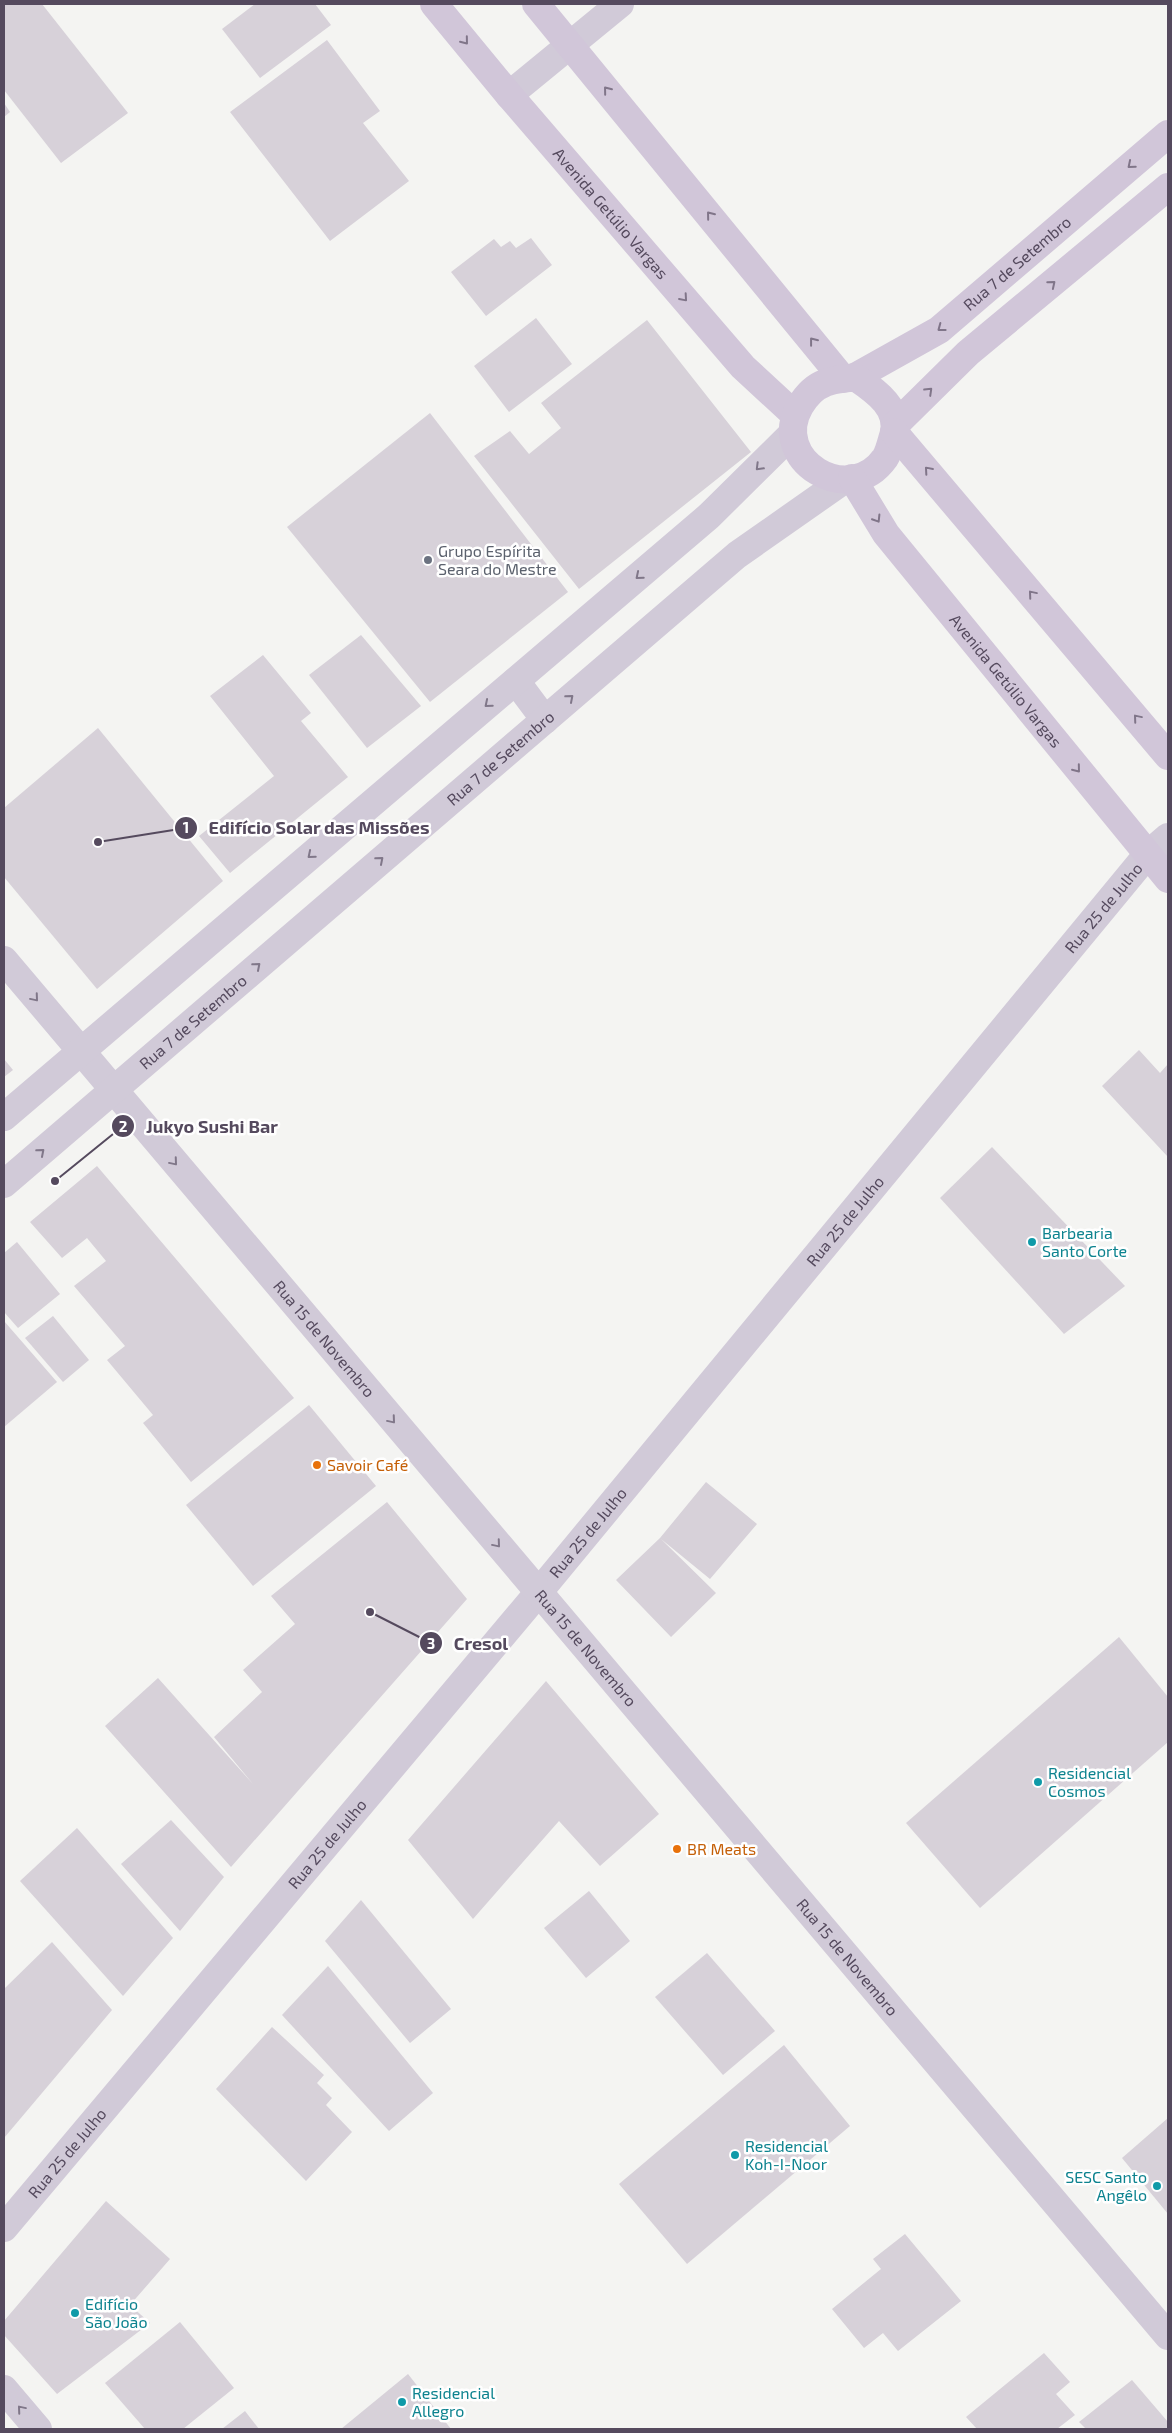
<svg xmlns="http://www.w3.org/2000/svg" width="1172" height="2433" font-family="'Exo 2',sans-serif">
	<style>
		.building { fill: #d7d1d9 }
		.lines { fill: none; stroke-linecap: round; stroke-linejoin: round }
		.minor { stroke: #d1cad8; stroke-width: 28 }
		.tertiary { stroke: #d1cad8; stroke-width: 28 }
		.secondary { stroke: #d1c6d9; stroke-width: 28 }
		.oneway { stroke: #807589 }
		.oneway2 { stroke: #807789 }
		.worship-dot { fill: #6b7280; stroke: #fff; stroke-width: 2 }
		.culture-dot { fill: #0f9aa8; stroke: #fff; stroke-width: 2 }
		.food-dot { fill: #e8710a; stroke: #fff; stroke-width: 2 }
		.labels { text-anchor: middle; stroke-width: 5; stroke-linejoin: round; paint-order: stroke }
		.street-label { font-size: 16px; fill: #554a5e; stroke: #fff }
		.worship-label { font-size: 16px; fill: #5b616d; stroke: #fff; text-anchor: start }
		.culture-label { font-size: 16px; fill: #0d838f; stroke: #fff; text-anchor: start }
		.food-label { font-size: 16px; fill: #c56008; stroke: #fff; text-anchor: start }
		.leader { fill: none; stroke: #554a5e; stroke-width: 2 }
		.callout-dot { fill: #554a5e; stroke: #fff; stroke-width: 2 }
		.mark-label { font-size: 15px; text-anchor: middle; font-weight: bold; fill: #fff }
		.callout-label { font-size: 18px; text-anchor: middle; font-weight: bold; fill: #554a5e; stroke: #fff; stroke-width: 5; stroke-linejoin: round; paint-order: stroke }
	</style>
	<rect width="100%" height="100%" fill="#f4f4f2"/>
	<g class="building">
		<polygon points="4,4 42,4 128,113 61,163 4,90"/>
		<polygon points="255,4 315,4 331,25 260,78 222,29"/>
		<polygon points="327,40 380,111 363,123 409,181 330,241 230,112"/>
		<polygon points="4,103 10,112 4,117"/>
		<polygon points="531,238 552,265 486,316 451,272 494,239 501,247 510,241 516,248"/>
		<polygon points="536,318 572,364 509,412 474,366"/>
		<polygon points="647,320 751,452 579,589 474,456 510,431 529,454 561,428 541,403"/>
		<polygon points="430,413 568,592 430,702 287,527"/>
		<polygon points="361,635 421,706 367,748 309,675"/>
		<polygon points="263,655 311,713 301,721 348,777 230,873 199,836 274,776 210,696"/>
		<polygon points="98,728 223,881 97,989 4,877 4,808"/>
		<polygon points="1139,1050 1160,1073 1168,1064 1168,1157 1102,1086"/>
		<polygon points="4,1059 13,1070 4,1077"/>
		<polygon points="992,1147 1125,1286 1064,1334 940,1198"/>
		<polygon points="97,1166 294,1398 191,1482 143,1423 153,1415 107,1360 125,1346 74,1286 106,1261 87,1238 62,1258 30,1222"/>
		<polygon points="17,1242 60,1294 18,1328 4,1312 4,1253"/>
		<polygon points="53,1316 89,1360 63,1382 25,1338"/>
		<polygon points="4,1321 57,1382 4,1427"/>
		<polygon points="309,1405 376,1486 253,1586 186,1505"/>
		<polygon points="706,1482 757,1524 710,1579 661,1539 716,1593 671,1637 616,1580 660,1538"/>
		<polygon points="387,1502 467,1599 231,1867 105,1726 158,1678 253,1784 214,1737 262,1692 243,1670 295,1624 271,1596"/>
		<polygon points="1119,1637 1168,1697 1168,1742 980,1908 906,1823"/>
		<polygon points="546,1681 659,1814 600,1866 559,1821 473,1919 408,1840"/>
		<polygon points="171,1820 224,1877 180,1931 121,1864"/>
		<polygon points="77,1828 173,1938 123,1996 20,1881"/>
		<polygon points="589,1891 630,1941 586,1978 544,1928"/>
		<polygon points="361,1900 451,2009 410,2043 325,1941"/>
		<polygon points="52,1942 112,2010 4,2138 4,1989"/>
		<polygon points="707,1953 775,2031 723,2075 655,1997"/>
		<polygon points="328,1966 433,2093 389,2131 282,2015"/>
		<polygon points="272,2027 324,2075 317,2083 332,2098 326,2105 352,2132 306,2181 216,2089"/>
		<polygon points="784,2045 850,2126 687,2264 619,2184"/>
		<polygon points="1168,2118 1168,2214 1122,2158"/>
		<polygon points="106,2201 170,2259 130,2305 150,2323 57,2394 4,2335 4,2321"/>
		<polygon points="905,2234 961,2301 898,2351 883,2333 864,2348 832,2309 881,2269 873,2259"/>
		<polygon points="180,2322 234,2388 183,2429 145,2429 105,2383"/>
		<polygon points="1044,2353 1070,2382 1056,2394 1075,2415 1057,2429 977,2429 966,2417"/>
		<polygon points="408,2374 451,2429 341,2429"/>
		<polygon points="1132,2380 1168,2422 1168,2429 1086,2429 1079,2422"/>
		<polygon points="245,2411 259,2429 222,2429"/>
	</g>
	<g class="lines">
		<g class="minor">
			<polyline points="509,95 620,4"/>
			<path id="s1" d="M4 2228 538 1593 1147 855 1168 837"/>
		</g>
		<g class="tertiary">
			<polyline points="516,681 545,720"/>
			<path id="s2" d="M4 960 1168 2336"/>
			<polyline points="4,1117 709,516 793,433"/>
			<path id="s3" d="M4 1184 737 555 844 480"/>
			<polyline points="4,2389 38,2429"/>
		</g>
		<g class="secondary">
			<path id="s4" d="M434 4 509 95 743 367 795 415"/>
			<polyline points="536,4 843,379"/>
			<path id="s5" d="M855 377 939 330 1168 134"/>
			<path d="M855 377C874 390 902 408 893 436 891 442 889 452 885 458 849 509 769 460 800 406 806 396 814 387 825 383 834 379 846 379 855 377Z"/>
			<polyline points="895,425 968,353 1168,187"/>
			<polyline points="894,432 1168,756"/>
			<path id="s6" d="M852 478 886 534 1168 879"/>
		</g>
	</g>
	<defs><path id="oneway-chevron" d="M-2-3.5L2.5 0L-2 3.5" fill="none" stroke-width="1.6" stroke-linecap="round" stroke-linejoin="round" transform="scale(1.25)"/></defs>
	<g class="oneway">
		<use href="#oneway-chevron" transform="translate(465 41) rotate(51)"/>
		<use href="#oneway-chevron" transform="translate(607 90) rotate(-129)"/>
		<use href="#oneway-chevron" transform="translate(1131 165) rotate(140)"/>
		<use href="#oneway-chevron" transform="translate(710 215) rotate(-129)"/>
		<use href="#oneway-chevron" transform="translate(1052 284) rotate(-40)"/>
		<use href="#oneway-chevron" transform="translate(684 298) rotate(49)"/>
		<use href="#oneway-chevron" transform="translate(941 328) rotate(143)"/>
		<use href="#oneway-chevron" transform="translate(813 341) rotate(-128)"/>
		<use href="#oneway-chevron" transform="translate(929 391) rotate(-44)"/>
		<use href="#oneway-chevron" transform="translate(928 470) rotate(-131)"/>
		<use href="#oneway-chevron" transform="translate(877 519) rotate(58)"/>
		<use href="#oneway-chevron" transform="translate(1032 594) rotate(-130)"/>
		<use href="#oneway-chevron" transform="translate(1137 718) rotate(-130)"/>
		<use href="#oneway-chevron" transform="translate(1077 769) rotate(51)"/>
	</g>
	<g class="oneway2">
		<use href="#oneway-chevron" transform="translate(759 467) rotate(135)"/>
		<use href="#oneway-chevron" transform="translate(639 576) rotate(140)"/>
		<use href="#oneway-chevron" transform="translate(570 698) rotate(-41)"/>
		<use href="#oneway-chevron" transform="translate(488 704) rotate(140)"/>
		<use href="#oneway-chevron" transform="translate(311 855) rotate(140)"/>
		<use href="#oneway-chevron" transform="translate(380 860) rotate(-41)"/>
		<use href="#oneway-chevron" transform="translate(257 966) rotate(-41)"/>
		<use href="#oneway-chevron" transform="translate(35 998) rotate(50)"/>
		<use href="#oneway-chevron" transform="translate(41 1152) rotate(-41)"/>
		<use href="#oneway-chevron" transform="translate(174 1162) rotate(50)"/>
		<use href="#oneway-chevron" transform="translate(392 1420) rotate(50)"/>
		<use href="#oneway-chevron" transform="translate(497 1544) rotate(50)"/>
		<use href="#oneway-chevron" transform="translate(21 2409) rotate(-130)"/>
	</g>
	<circle class="worship-dot" cx="428" cy="560" r="5"/>
	<g class="culture-dot">
		<circle cx="1032" cy="1242" r="5"/>
		<circle cx="1038" cy="1782" r="5"/>
		<circle cx="735" cy="2155" r="5"/>
		<circle cx="1157" cy="2186" r="5"/>
		<circle cx="75" cy="2313" r="5"/>
		<circle cx="402" cy="2402" r="5"/>
	</g>
	<g class="food-dot">
		<circle cx="317" cy="1465" r="5"/>
		<circle cx="677" cy="1849" r="5"/>
	</g>
	<g class="labels">
		<g class="street-label">
			<text dy="6" stroke="none"><textPath href="#s4" startOffset="274">Avenida Getúlio Vargas</textPath></text>
			<text dy="6" stroke="none"><textPath href="#s5" startOffset="199">Rua 7 de Setembro</textPath></text>
			<text dy="6" stroke="none"><textPath href="#s6" startOffset="255">Avenida Getúlio Vargas</textPath></text>
			<text dy="6" stroke="none"><textPath href="#s3" startOffset="654">Rua 7 de Setembro</textPath></text>
			<text dy="6" stroke="none"><textPath href="#s1" startOffset="1718">Rua 25 de Julho</textPath></text>
			<text dy="6" stroke="none"><textPath href="#s3" startOffset="249">Rua 7 de Setembro</textPath></text>
			<text dy="6" stroke="none"><textPath href="#s1" startOffset="1312">Rua 25 de Julho</textPath></text>
			<text dy="6" stroke="none"><textPath href="#s2" startOffset="496">Rua 15 de Novembro</textPath></text>
			<text dy="6" stroke="none"><textPath href="#s1" startOffset="908">Rua 25 de Julho</textPath></text>
			<text dy="6" stroke="none"><textPath href="#s2" startOffset="901">Rua 15 de Novembro</textPath></text>
			<text dy="6" stroke="none"><textPath href="#s1" startOffset="502">Rua 25 de Julho</textPath></text>
			<text dy="6" stroke="none"><textPath href="#s2" startOffset="1306">Rua 15 de Novembro</textPath></text>
			<text dy="6" stroke="none"><textPath href="#s1" startOffset="98">Rua 25 de Julho</textPath></text>
		</g>
		<g class="worship-label">
			<text x="438" y="557">Grupo Espírita<tspan x="438" dy="18">Seara do Mestre</tspan></text>
		</g>
		<g class="culture-label">
			<text x="1042" y="1239">Barbearia<tspan x="1042" dy="18">Santo Corte</tspan></text>
			<text x="1048" y="1779">Residencial<tspan x="1048" dy="18">Cosmos</tspan></text>
			<text x="745" y="2152">Residencial<tspan x="745" dy="18">Koh-I-Noor</tspan></text>
			<text x="1147" y="2183" text-anchor="end">SESC Santo<tspan x="1147" dy="18">Angêlo</tspan></text>
			<text x="85" y="2310">Edifício<tspan x="85" dy="18">São João</tspan></text>
			<text x="412" y="2399">Residencial<tspan x="412" dy="18">Allegro</tspan></text>
		</g>
		<g class="food-label">
			<text x="327" y="1471">Savoir Café</text>
			<text x="687" y="1855">BR Meats</text>
		</g>
	</g>
	<path class="leader" d="M98 842L186 828M55 1181L123 1126M370 1612L431 1643"/>
	<g class="callout-dot">
		<circle cx="98" cy="842" r="5"/>
		<circle cx="55" cy="1181" r="5"/>
		<circle cx="370" cy="1612" r="5"/>
		<circle cx="186" cy="828" r="12"/>
		<circle cx="123" cy="1126" r="12"/>
		<circle cx="431" cy="1643" r="12"/>
	</g>
	<g class="mark-label">
		<text x="186" y="833">1</text>
		<text x="123" y="1132">2</text>
		<text x="431" y="1649">3</text>
	</g>
	<g class="callout-label">
		<text x="319" y="834">Edifício Solar das Missões</text>
		<text x="212" y="1133">Jukyo Sushi Bar</text>
		<text x="481" y="1650">Cresol</text>
	</g>
	<rect width="1172" height="2433" fill="none" stroke="#554a5e" stroke-width="10"/>
</svg>
